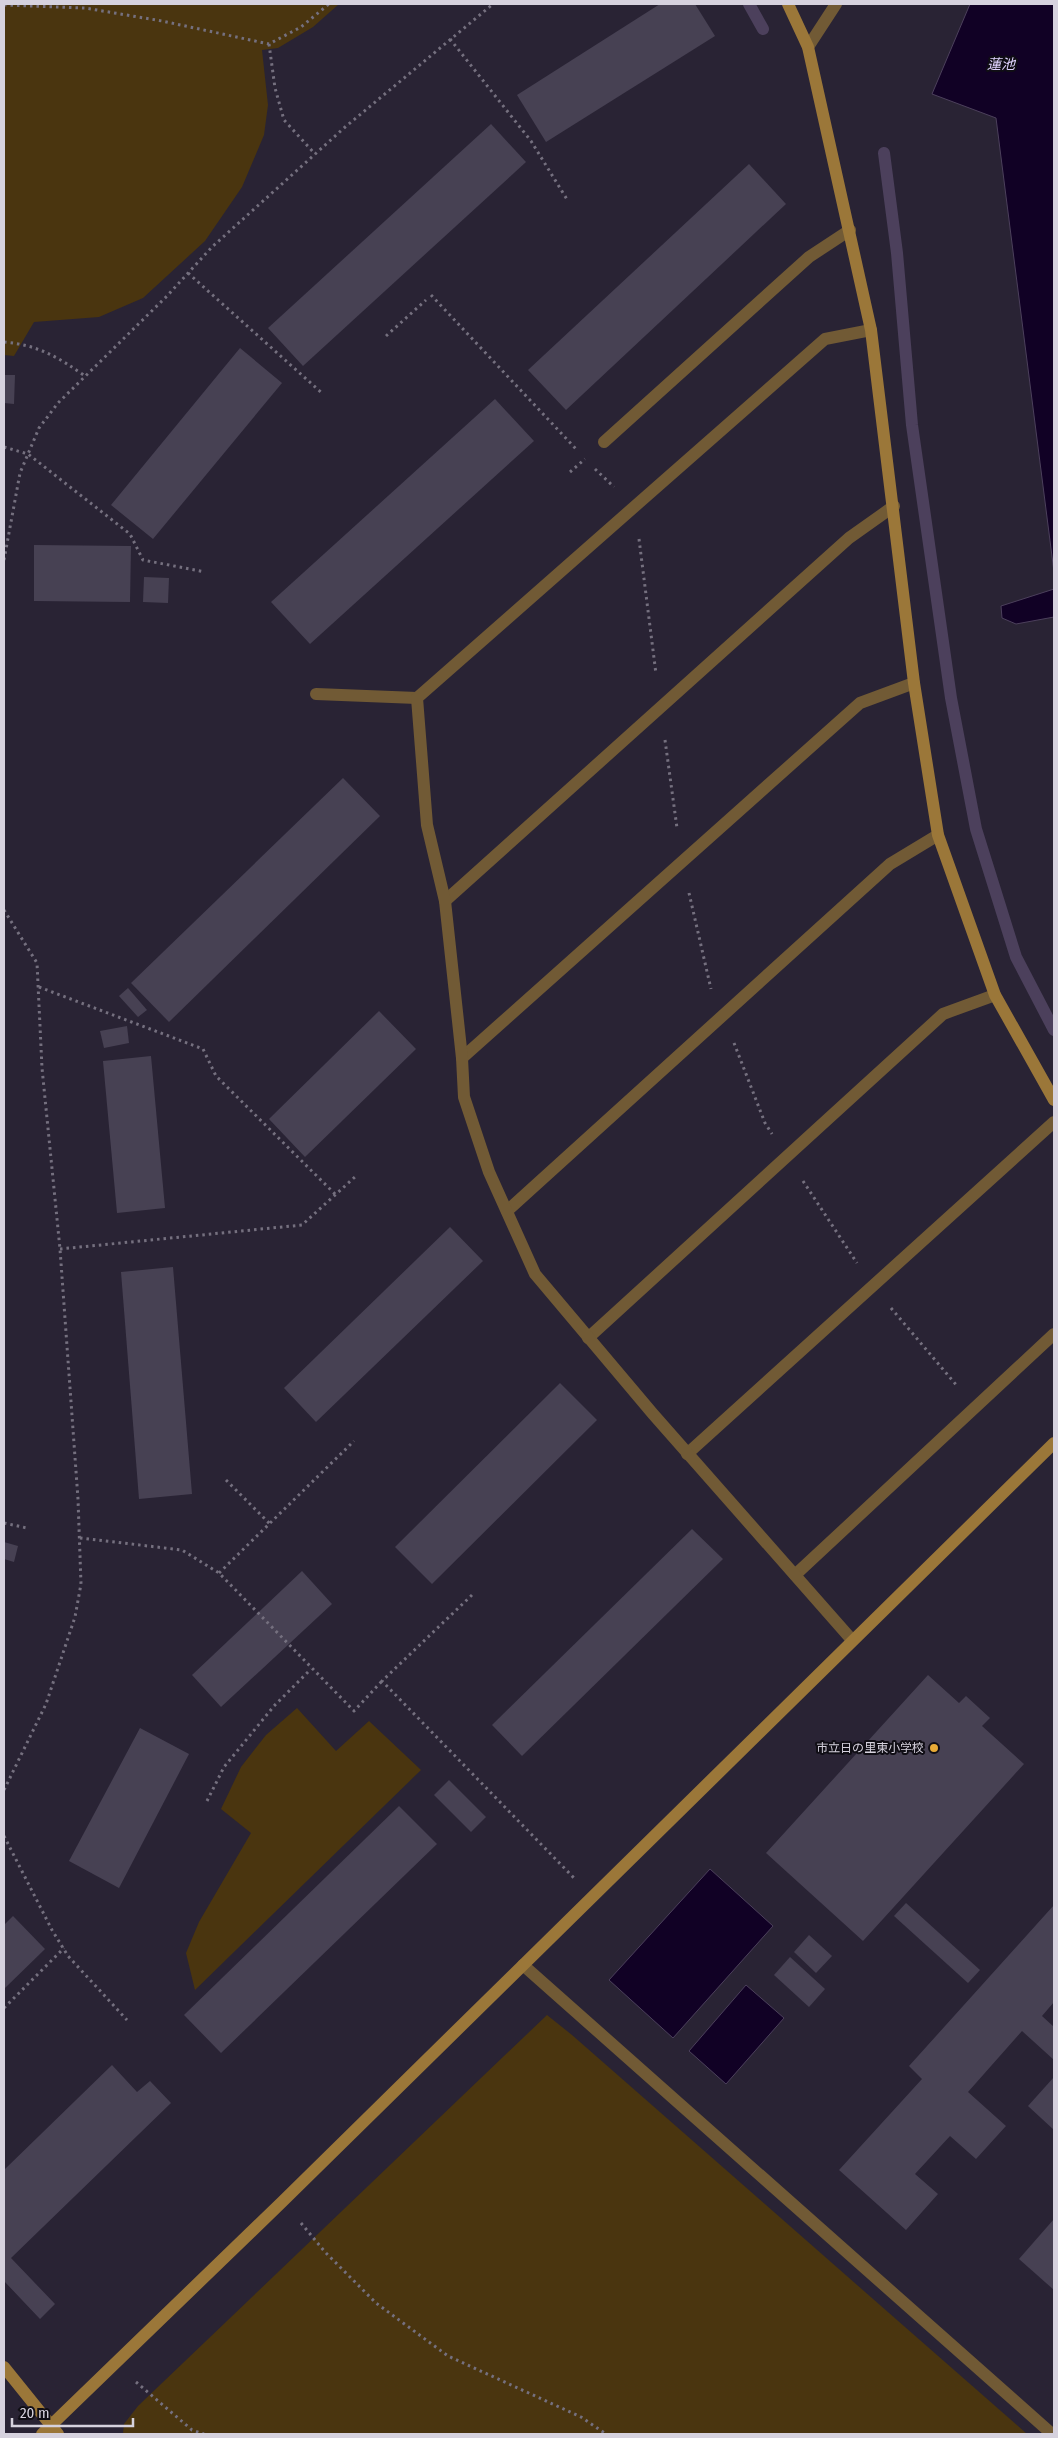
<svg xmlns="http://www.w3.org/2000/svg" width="1058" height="2438" font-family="'Fira Sans Condensed','Noto Sans JP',sans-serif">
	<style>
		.green { fill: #4a350f }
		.water { fill: #110125; stroke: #4c405c }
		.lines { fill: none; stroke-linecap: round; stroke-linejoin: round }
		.stream { stroke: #4c405c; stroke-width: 12 }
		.building { fill: #474153 }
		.path { stroke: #75707f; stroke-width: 3; stroke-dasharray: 2.5 4; stroke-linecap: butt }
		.lane { stroke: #715a35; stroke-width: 12 }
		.street { stroke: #715a35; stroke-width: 12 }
		.secondary { stroke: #9b7739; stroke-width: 12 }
		.poi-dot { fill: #e9ab37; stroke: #100e15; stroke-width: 2 }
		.labels { text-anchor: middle; stroke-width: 4; stroke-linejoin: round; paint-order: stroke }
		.poi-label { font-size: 12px; fill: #d6d2de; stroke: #100e15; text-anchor: end }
		.water-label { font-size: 14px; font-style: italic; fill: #dfd1fe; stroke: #100e15 }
	</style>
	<rect width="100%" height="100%" fill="#292334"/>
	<g class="green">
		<polygon points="4,4 339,4 313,27 278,48 262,50 268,105 264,135 242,187 205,241 143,298 99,317 34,322 14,356 4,355"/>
		<polygon points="297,1708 336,1751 369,1721 421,1770 195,1990 186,1953 199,1922 251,1833 221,1809 241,1767 266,1735"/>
		<polygon points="547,2015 572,2035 1027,2434 123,2434 124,2424 138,2406"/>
	</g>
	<g class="water">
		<polygon points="970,4 1054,4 1054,572 996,118 932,94"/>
		<polygon points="1054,589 1054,617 1016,624 1002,618 1001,606"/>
		<polygon points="710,1869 773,1926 673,2038 609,1980"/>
		<polygon points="746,1985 784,2018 726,2084 689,2051"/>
	</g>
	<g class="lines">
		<g class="stream">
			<polyline points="749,4 763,29"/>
			<polyline points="884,153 897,253 912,425 951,698 976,829 1016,957 1054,1030"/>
		</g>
	</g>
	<g class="building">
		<polygon points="660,4 695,4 715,36 546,142 517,95"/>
		<polygon points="491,124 526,162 303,366 268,328"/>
		<polygon points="749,164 786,204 566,410 528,370"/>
		<polygon points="240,348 282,383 153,539 111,505"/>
		<polygon points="4,375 15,375 14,404 4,403"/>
		<polygon points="495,399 534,441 310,644 271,602"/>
		<polygon points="34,545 131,546 130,602 34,601"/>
		<polygon points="144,577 169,578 168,603 143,602"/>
		<polygon points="343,778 380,816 169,1022 131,983"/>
		<polygon points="128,988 147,1010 138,1017 119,996"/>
		<polygon points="379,1011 416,1049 305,1157 269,1119"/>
		<polygon points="127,1026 129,1043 104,1048 100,1031"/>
		<polygon points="151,1056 165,1208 117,1213 103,1061"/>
		<polygon points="450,1227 483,1261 316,1422 284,1388"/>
		<polygon points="173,1267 192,1494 139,1499 121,1272"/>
		<polygon points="560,1383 597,1420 432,1584 395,1547"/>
		<polygon points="692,1529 723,1559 522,1756 492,1725"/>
		<polygon points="4,1542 18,1546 14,1562 4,1559"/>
		<polygon points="302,1571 332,1604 221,1707 192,1675"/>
		<polygon points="928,1675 959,1703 966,1696 990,1718 982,1726 1024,1764 863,1941 766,1853"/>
		<polygon points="140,1728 189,1754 119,1888 69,1861"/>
		<polygon points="449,1780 486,1817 471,1832 434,1795"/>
		<polygon points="399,1806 437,1844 221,2053 184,2015"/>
		<polygon points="906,1903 980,1970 968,1983 894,1916"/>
		<polygon points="1054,1905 1054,2002 1042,2016 1054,2027 1054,2060 1022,2031 968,2092 1006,2126 976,2159 950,2136 915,2174 938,2194 906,2230 839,2170 922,2079 909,2066"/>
		<polygon points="13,1916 45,1949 4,1989 4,1925"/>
		<polygon points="809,1935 832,1956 816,1973 794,1952"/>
		<polygon points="790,1957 825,1989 809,2007 774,1975"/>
		<polygon points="112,2065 137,2092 150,2081 171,2103 11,2258 55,2304 40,2319 4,2281 4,2170"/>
		<polygon points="1054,2077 1054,2130 1028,2106"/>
		<polygon points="1054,2219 1054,2290 1019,2259"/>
	</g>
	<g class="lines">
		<g class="path">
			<polyline points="4,5 85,8 162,21 269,44 301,27 329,4"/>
			<polyline points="450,39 531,141 568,201"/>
			<polyline points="269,44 275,88 284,120 315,154"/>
			<polyline points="188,273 323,394"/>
			<polyline points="431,295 577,450"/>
			<polyline points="386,336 426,300"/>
			<path d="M4 342C38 345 58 357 85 376"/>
			<polyline points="4,447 28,454 130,534 143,560 205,572"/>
			<polyline points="595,469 614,487"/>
			<polyline points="570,472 585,459"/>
			<polyline points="639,539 656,674"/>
			<polyline points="4,560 20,473 39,428 58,403 167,296 212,247 344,128 493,4"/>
			<polyline points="665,740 677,828"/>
			<polyline points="689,893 711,989"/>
			<polyline points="4,910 37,963 42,1068 60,1249 78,1499 81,1584 75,1617 46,1704 4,1790"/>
			<polyline points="39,987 203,1049 216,1076 336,1195"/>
			<polyline points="734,1043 765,1123 772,1134"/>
			<polyline points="803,1181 857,1263"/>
			<polyline points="60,1249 302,1225 356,1176"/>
			<polyline points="891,1308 958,1387"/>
			<polyline points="226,1480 270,1524"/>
			<polyline points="4,1523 27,1528"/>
			<polyline points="80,1538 182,1550 219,1573 354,1711 382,1681"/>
			<polyline points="219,1573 354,1441"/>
			<polyline points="472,1595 382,1681 574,1878"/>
			<polyline points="207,1801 224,1767 274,1706 311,1669"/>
			<polyline points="4,1836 52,1930 68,1956 127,2020"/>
			<polyline points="4,2008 64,1948"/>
			<polyline points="301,2223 325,2252 376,2303 448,2356 581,2417 606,2434"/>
			<polyline points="136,2382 192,2430 204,2434"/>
		</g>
		<g class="lane">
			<polyline points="604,442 809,257 850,230"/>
			<polyline points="316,694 417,698"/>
		</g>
		<g class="street">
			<polyline points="808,47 836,4"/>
			<polyline points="445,901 849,538 894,506"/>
			<polyline points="462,1058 860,703 914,683"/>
			<polyline points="507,1211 890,864 938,835"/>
			<polyline points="588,1338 943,1014 995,995"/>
			<polyline points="687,1454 1054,1122"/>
			<polyline points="795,1575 1054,1334"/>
			<polyline points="852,1640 653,1414 535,1274 489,1172 464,1097 462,1058 445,901 427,825 417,698 825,339 871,330"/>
			<polyline points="523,1965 1052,2434"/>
		</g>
		<g class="secondary">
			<polyline points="788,4 808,47 871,330 914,683 938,835 995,995 1054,1100"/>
			<polyline points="4,2367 58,2434"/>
			<polyline points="42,2434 282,2202 1054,1443"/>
		</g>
	</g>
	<circle class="poi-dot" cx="934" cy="1748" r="5"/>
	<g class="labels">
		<g class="poi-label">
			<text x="924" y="1752">市立日の里東小学校</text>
		</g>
		<g class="water-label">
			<text x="1001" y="69">蓮池</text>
		</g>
	</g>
	<rect width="1058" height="2438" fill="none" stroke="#d6d2de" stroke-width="10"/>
	<path d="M12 2418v8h121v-8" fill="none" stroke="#d6d2de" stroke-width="2.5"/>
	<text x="20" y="2418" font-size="15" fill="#d6d2de" stroke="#100e15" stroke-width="4" paint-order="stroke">20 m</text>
</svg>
